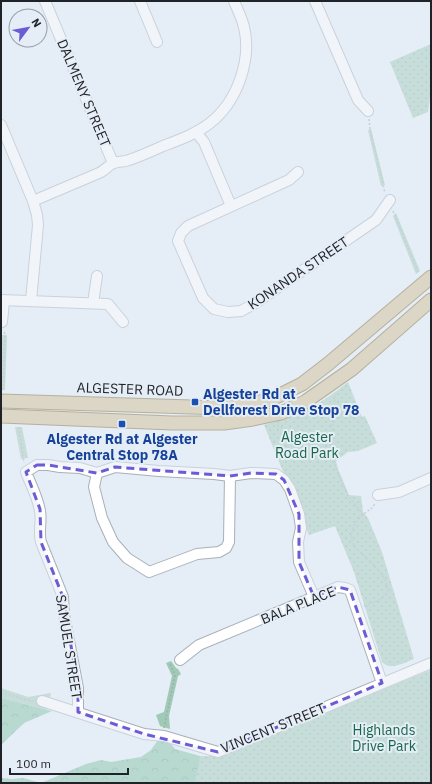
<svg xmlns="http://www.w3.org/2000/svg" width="432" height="784" font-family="'IBM Plex Sans',sans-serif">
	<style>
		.grass { fill: #9fcab5 }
		.forest { fill: url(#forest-crowns) }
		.park { fill: url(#park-dots) }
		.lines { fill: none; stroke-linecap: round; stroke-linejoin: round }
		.minor-casing { stroke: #a8b0b8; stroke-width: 12 }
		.major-casing { stroke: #7c6834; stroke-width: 15 }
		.path { stroke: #a5abb3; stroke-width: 1.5; stroke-dasharray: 2 2; stroke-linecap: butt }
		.minor { stroke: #fff; stroke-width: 10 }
		.major { stroke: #cebb89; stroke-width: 13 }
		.marked { fill: none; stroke: #6b5bd5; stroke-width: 3; stroke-dasharray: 8 5; stroke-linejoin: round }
		.transit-dot { fill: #1a4fb4; stroke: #e5edf6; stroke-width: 1.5 }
		.labels { text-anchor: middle; stroke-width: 4; stroke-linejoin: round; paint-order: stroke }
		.street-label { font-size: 14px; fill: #1f2226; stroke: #e5edf6 }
		.transit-label { font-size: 14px; font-weight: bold; fill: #164399; stroke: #e5edf6; text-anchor: start }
		.park-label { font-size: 14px; fill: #186749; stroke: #e5edf6 }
	</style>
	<defs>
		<pattern id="forest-crowns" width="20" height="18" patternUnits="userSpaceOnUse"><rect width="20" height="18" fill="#7fc0a2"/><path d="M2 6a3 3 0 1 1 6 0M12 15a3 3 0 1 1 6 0" fill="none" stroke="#679c84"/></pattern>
		<pattern id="park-dots" width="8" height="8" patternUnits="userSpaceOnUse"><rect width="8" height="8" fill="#9fcab5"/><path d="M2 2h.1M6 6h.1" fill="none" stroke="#88ad9c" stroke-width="1.8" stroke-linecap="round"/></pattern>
	</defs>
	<rect width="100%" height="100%" fill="#e5edf6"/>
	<g class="grass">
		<polygon points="371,129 385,185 381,186 368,130"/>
		<polygon points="396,213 420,271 416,274 393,216"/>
		<polygon points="2,335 7,335 5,390 1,390"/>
		<polygon points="15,427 22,427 28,458 21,459"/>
		<polygon points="171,661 176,668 178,669 181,674 178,676 169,716 170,729 160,726 156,715 164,712 172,676 166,663"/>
		<polygon points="1,688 28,697 51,693 47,710 1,698"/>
	</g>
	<g class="forest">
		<polygon points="431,670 431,783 1,783 1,778 12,779 23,778 41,783 86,764 101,760 111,762 141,757 151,750 158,740 171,744 175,749 200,756 220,756"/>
		<polygon points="1,698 47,710 52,711 24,723 1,745"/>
	</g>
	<g class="park">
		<polygon points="431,44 431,91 428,112 413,118 390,62"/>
		<path d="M348 382 362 417 365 416 377 443 358 451 348 452 336 461 338 469 349 495 361 496 363 512 368 518 382 552 414 659C403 663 391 671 382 662L354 572 335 526 309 535 264 425C285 418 307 412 325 399 333 394 340 388 348 382Z"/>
		<polygon points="431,670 431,783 195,783 200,756 220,756"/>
	</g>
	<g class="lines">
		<g class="minor-casing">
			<g id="minor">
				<polyline points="45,1 113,163"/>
				<polyline points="140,1 157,42"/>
				<polyline points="315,1 358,100 368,111"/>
				<polyline points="1,125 33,201 37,215 38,225 31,301"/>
				<polyline points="196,132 204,142 231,206"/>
				<polyline points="298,172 289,180 188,226 181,233 178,241 203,298 214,309 228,312 241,311 254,304 376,220 390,200"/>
				<path d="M33 201 99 173C104 171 110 164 114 163 119 161 125 162 129 160 141 156 152 151 163 146 179 140 196 134 210 123 237 102 252 60 244 27 242 18 237 9 234 1"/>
				<polyline points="1,300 108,304 123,322"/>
				<polyline points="93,303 97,276"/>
				<polyline points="2,322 4,301"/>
				<polyline points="97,473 94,487 102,518 113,542 127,558 149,572 197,554 219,552 226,548 229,542 230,476"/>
				<polyline points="378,495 399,492 431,478"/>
				<polyline points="180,660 199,645 338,587 345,588 350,590 382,683"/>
				<polyline points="42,701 144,734 164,736 218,752 431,663"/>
				<path d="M78 712V688L64 615 63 597 41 542C38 532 42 522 40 511 38 498 31 485 26 472L37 465H48L60 467 80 468 97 473 115 467 159 471 214 474 230 476 251 473 276 474 284 480 290 489 299 514 301 528 298 542 299 562 314 597"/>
			</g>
		</g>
		<g class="major-casing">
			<g id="major">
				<polyline points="1,401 224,408 250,405 276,397 302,384 328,364 431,277"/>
				<polyline points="1,416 172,423 224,423 253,419 281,413 305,402 352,369 431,300"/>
			</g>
		</g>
		<g class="path">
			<polyline points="369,119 370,129 385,193"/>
			<polyline points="393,211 419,274"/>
			<polyline points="3,390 5,335 4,330"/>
			<polyline points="277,425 330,454 348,496 363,514"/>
			<polyline points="19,427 24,463"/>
			<polyline points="330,454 335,394"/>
			<path d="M364 606 379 600 388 593C388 574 367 559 355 547 347 535 354 522 364 514 368 510 373 509 375 503"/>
			<polyline points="1,692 26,700 34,701"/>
			<polyline points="164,728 175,675 170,664 172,663"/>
		</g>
		<use href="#minor" class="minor"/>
		<use href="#major" class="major"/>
	</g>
	<path d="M0 0H432V784H0ZM37 465H48L97 473 115 467 230 476 251 473 276 474 284 480 299 514V562L314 597 338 587 350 590 382 683 218 752 144 734 78 712V688L63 597 41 542 40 509 26 472Z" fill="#e5edf6" fill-opacity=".55" fill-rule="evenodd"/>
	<path class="marked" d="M37 465H48L97 473 115 467 230 476 251 473 276 474 284 480 299 514V562L314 597 338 587 350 590 382 683 218 752 144 734 78 712V688L63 597 41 542 40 509 26 472Z"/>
	<g class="transit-dot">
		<rect x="191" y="398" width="8" height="8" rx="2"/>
		<rect x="118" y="420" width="8" height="8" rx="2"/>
	</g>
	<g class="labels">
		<g class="street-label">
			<text transform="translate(84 93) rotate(67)" y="5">DALMENY STREET</text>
			<text transform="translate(298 273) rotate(-34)" y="5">KONANDA STREET</text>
			<text transform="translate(130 389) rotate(2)" y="5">ALGESTER ROAD</text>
			<text transform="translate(298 605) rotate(-22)" y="5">BALA PLACE</text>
			<text transform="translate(69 647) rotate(81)" y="5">SAMUEL STREET</text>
			<text transform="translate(273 728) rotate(-22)" y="5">VINCENT STREET</text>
		</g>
		<g class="transit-label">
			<text x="203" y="399">Algester Rd at<tspan x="203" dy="16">Dellforest Drive Stop 78</tspan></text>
			<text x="122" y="444" text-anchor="middle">Algester Rd at Algester<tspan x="122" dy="16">Central Stop 78A</tspan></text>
		</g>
		<g class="park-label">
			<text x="307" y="442">Algester<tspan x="307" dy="16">Road Park</tspan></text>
			<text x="384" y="735">Highlands<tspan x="384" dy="16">Drive Park</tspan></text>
		</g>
	</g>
	<rect width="432" height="784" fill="none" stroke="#1f2226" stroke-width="4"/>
	<g transform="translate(28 28) rotate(58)"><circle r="19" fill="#e5edf6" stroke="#969ca3"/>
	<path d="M0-3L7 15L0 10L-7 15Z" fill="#6b5bd5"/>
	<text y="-6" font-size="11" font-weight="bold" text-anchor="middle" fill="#1f2226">N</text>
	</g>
	<path d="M10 768v6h118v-6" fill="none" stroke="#1f2226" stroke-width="2"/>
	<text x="16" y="768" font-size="12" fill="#1f2226" stroke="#e5edf6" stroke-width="3" paint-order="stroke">100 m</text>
</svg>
